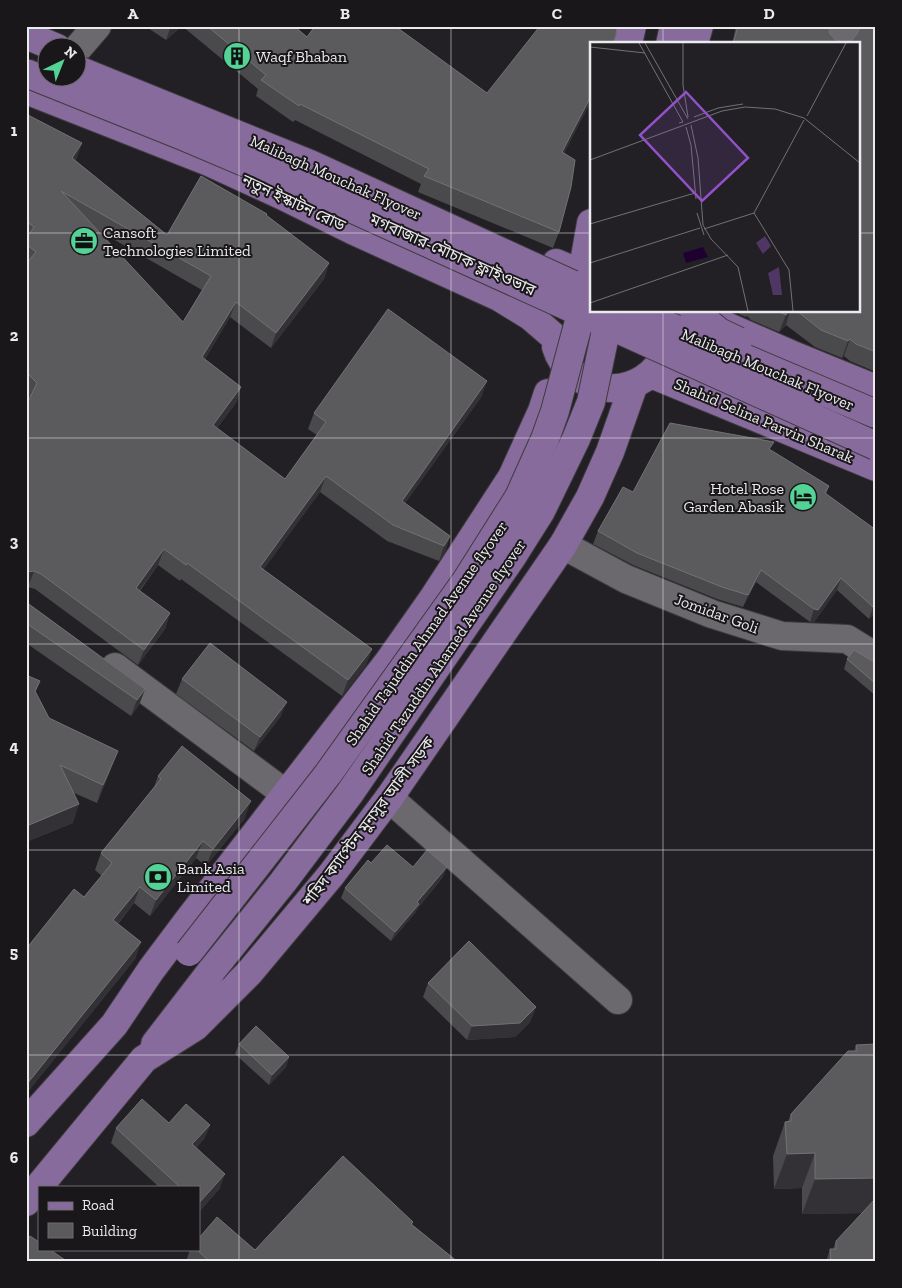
<svg xmlns="http://www.w3.org/2000/svg" width="902" height="1288" font-family="'Zilla Slab','Noto Sans Bengali',serif">
	<style>
		.lines { fill: none; stroke-linecap: round; stroke-linejoin: round }
		.minor-casing { stroke: #3d3b3e; stroke-width: 30 }
		.major-casing { stroke: #3d3b3e; stroke-width: 30 }
		.minor { stroke: #6b696d; stroke-width: 28 }
		.major { stroke: #886b9d; stroke-width: 28 }
		.major-bridge-casing { stroke: #3d3b3e; stroke-width: 30; stroke-linecap: butt }
		.major-bridge { stroke: #886b9d; stroke-width: 28 }
		.wall { fill: #4a494c; fill-rule: evenodd }
		.shaded-wall { fill: #333135 }
		.building { fill: #5b5a5d; stroke: #727174; fill-rule: evenodd }
		.grid { fill: none; stroke: #ebeaec; stroke-width: 1; stroke-opacity: 0.55 }
		.labels { text-anchor: middle; stroke-width: 4; stroke-linejoin: round; paint-order: stroke }
		.poi-label { font-size: 16px; fill: #ebeaec; stroke: #19171a; text-anchor: start }
		.street-label { font-size: 16px; fill: #ebeaec; stroke: #19171a }
		.inset-road { fill: none; stroke: #727174; stroke-width: 1 }
		.view { fill: #9152c8; fill-opacity: 0.15; stroke: #9152c8; stroke-width: 2.5 }
		.inset-edge { fill: none; stroke: #ebeaec; stroke-width: 2.5 }
		.neatline { fill: none; stroke: #ebeaec; stroke-width: 2 }
		.grid-label { font-size: 16px; text-anchor: middle; font-weight: bold; fill: #ebeaec }
	</style>
	<rect width="100%" height="100%" fill="#222024"/>
	<g class="lines">
		<g class="minor-casing">
			<g id="minor">
				<polyline points="837,44 847,26"/>
				<polyline points="78,48 97,26"/>
				<polyline points="563,545 626,579 712,614 782,636 847,639 876,657"/>
				<polyline points="115,667 286,794"/>
				<polyline points="389,798 618,1000"/>
			</g>
		</g>
		<g class="major-casing">
			<g id="major">
				<polyline points="26,35 57,48"/>
				<polyline points="628,44 632,26"/>
				<polyline points="670,44 674,26"/>
				<polyline points="694,44 699,26"/>
				<polyline points="26,90 209,162 281,195 352,230 499,297 530,316 552,335"/>
				<polyline points="556,263 582,274 591,223"/>
				<polyline points="717,322 793,355 876,389"/>
				<path d="M556 347C559 357 565 366 573 373 620 412 682 370 670 311"/>
				<polyline points="651,374 876,467"/>
				<polyline points="155,1044 212,970"/>
				<polyline points="26,1123 114,1025 151,970 190,918 389,661 434,597 512,477 542,411 548,393"/>
				<polyline points="26,1202 144,1059 195,1027 249,973 331,875 389,798 563,545 590,497 610,452 634,384"/>
			</g>
		</g>
		<use href="#minor" class="minor"/>
		<use href="#major" class="major"/>
		<g class="major-bridge-casing">
			<g id="major-bridge">
				<polyline points="78,70 310,164 591,293"/>
				<polyline points="26,73 183,136 322,195 876,446"/>
				<polyline points="633,311 876,414"/>
				<polyline points="694,311 719,332 738,341"/>
				<polyline points="189,952 328,774 466,581 519,497 545,439 555,411 591,276"/>
				<polyline points="212,970 283,882 350,793 512,557 541,511 576,439 591,402 610,311"/>
			</g>
		</g>
		<use href="#major-bridge" class="major-bridge"/>
	</g>
	<g class="wall">
		<polygon points="145,26 294,26 307,37 487,93 589,105 564,153 559,232 553,248 418,192 421,184 295,120 293,122 256,96 258,89 182,26 166,40"/>
		<polygon points="736,26 829,26 828,28 830,34 835,40 844,42 852,40 876,26 876,372 850,361 844,356 842,358 815,347 786,325 779,332 751,320 747,316 746,317 741,315 736,311 858,311 858,44 732,44"/>
		<path d="M26 114 77 158 75 160 167 235 267 216 329 263 324 279 271 348 230 317 205 359 241 387 236 403 217 428 285 479 317 435 308 429 314 413 482 396 405 503 450 536 445 552 439 561 387 541 320 492 263 570 372 649 366 665 342 696 181 579 180 581 158 565 140 591 170 613 165 629 138 665 35 589 28 587H26V406L30 398 26 393ZM99 231 202 290 183 322Z"/>
		<polygon points="771,451 829,486 826,494 876,530 876,612 869,619 837,590 814,622 810,622 756,582 743,607 717,599 633,565 593,544 598,531 633,492"/>
		<polygon points="26,602 145,689 139,705 131,716 26,643"/>
		<polygon points="847,659 872,661 876,662 876,696 844,669"/>
		<polygon points="26,675 40,681 35,693 49,718 111,769 97,803 74,793 73,823 26,842"/>
		<polygon points="182,679 281,716 254,751 176,694"/>
		<polygon points="158,776 245,818 206,866 196,858 150,916 134,903 118,924 141,942 135,959 26,1094 26,949 84,897 102,876 95,870 101,853 154,787"/>
		<polygon points="371,863 413,867 443,877 418,908 415,913 391,941 341,898 345,888"/>
		<polygon points="428,983 536,1007 530,1022 515,1037 467,1040 423,997"/>
		<polygon points="239,1044 289,1057 286,1067 269,1085 235,1054"/>
		<polygon points="856,1045 876,1262 826,1262 830,1249 833,1249 836,1241 862,1213 802,1214 802,1188 774,1189 773,1156 785,1122 788,1121 791,1114 854,1051"/>
		<polygon points="169,1123 210,1125 204,1139 196,1148 220,1188 199,1212 199,1187 159,1187 111,1143 116,1128"/>
		<polygon points="413,1222 412,1225 458,1262 186,1262 190,1249 255,1250"/>
	</g>
	<g class="shaded-wall">
		<polygon points="171,26 182,26 166,40"/>
		<polygon points="591,96 591,100 589,105 556,168 562,152"/>
		<polygon points="82,143 77,158 67,173 72,158"/>
		<polygon points="329,263 324,279 271,348 276,333"/>
		<polygon points="236,302 230,317 197,373 202,357"/>
		<polygon points="789,311 790,311 786,325 779,332 786,315"/>
		<polygon points="850,339 844,356 842,358 848,341"/>
		<polygon points="487,381 482,396 396,516 402,501"/>
		<polygon points="241,387 236,403 207,441 213,425"/>
		<polygon points="326,476 320,492 254,583 260,567"/>
		<polygon points="450,536 445,552 439,561 444,546"/>
		<polygon points="164,549 158,565 130,603 136,588"/>
		<polygon points="761,570 756,582 743,607 748,595"/>
		<polygon points="34,571 28,587 26,587 26,572"/>
		<polygon points="841,578 837,590 814,622 810,622 814,609"/>
		<polygon points="876,605 876,612 869,619 873,607"/>
		<polygon points="170,613 165,629 138,665 144,650"/>
		<polygon points="372,649 366,665 342,696 348,680"/>
		<polygon points="145,689 139,705 131,716 137,700"/>
		<polygon points="287,702 281,716 254,751 260,737"/>
		<polygon points="118,751 111,769 97,803 103,785"/>
		<polygon points="251,801 245,818 206,866 213,849"/>
		<polygon points="79,804 73,823 26,842 26,834 29,825"/>
		<polygon points="203,841 196,858 150,916 156,900"/>
		<polygon points="447,867 443,877 418,908 415,913 391,941 395,932 417,902"/>
		<polygon points="140,887 134,903 107,937 113,920"/>
		<polygon points="141,942 135,959 26,1094 27,1084"/>
		<polygon points="536,1007 530,1022 515,1037 467,1040 472,1026"/>
		<polygon points="289,1057 286,1067 269,1085 272,1075"/>
		<polygon points="210,1125 204,1139 187,1158 192,1144"/>
		<polygon points="815,1153 802,1188 774,1189 787,1154"/>
		<polygon points="225,1174 220,1188 199,1212 199,1203"/>
		<polygon points="876,1178 876,1213 802,1214 815,1179"/>
	</g>
	<g class="building">
		<polygon points="207,26 294,26 307,37 315,26 395,26 487,93 540,26 617,26 616,35 613,44 591,44 591,96 562,152 575,160 571,187 559,232 424,176 429,169 300,104 299,106 261,80 266,75"/>
		<polygon points="738,26 828,26 830,34 835,40 844,42 852,40 857,34 861,26 876,26 876,352 856,344 850,339 848,341 821,330 797,311 858,311 858,44 733,44"/>
		<path d="M26 114 82 143 72 158 167 235 201 176 267 214 266 215 329 263 276 333 236 302 202 357 241 387 213 425 285 479 326 422 314 413 388 309 487 381 402 501 450 536 444 546 393 525 326 476 260 567 372 649 348 680 187 563 186 565 164 549 136 588 170 613 144 650 41 574 34 571 26 572V406L37 383 26 372V264L36 252 26 244V239L34 227 26 221ZM61 191 211 276 183 322Z"/>
		<polygon points="777,311 789,311 786,315"/>
		<polygon points="670,423 774,442 769,449 829,486 825,493 876,530 876,605 873,607 841,578 818,610 814,609 761,570 748,595 722,587 637,553 598,531 623,487 633,492"/>
		<polygon points="26,602 145,689 137,700 26,623"/>
		<polygon points="210,643 287,702 260,737 182,679"/>
		<polygon points="854,650 872,661 876,662 876,684 847,659"/>
		<polygon points="26,675 40,681 35,691 49,718 118,751 103,785 60,765 79,804 29,825 26,817"/>
		<polygon points="182,746 251,801 213,849 203,841 156,900 140,887 113,920 141,942 27,1084 26,1083 26,949 74,889 84,897 112,863 101,853 161,779 158,776"/>
		<polygon points="387,845 413,867 427,850 447,867 417,902 419,904 395,932 345,888 368,860 371,863"/>
		<polygon points="469,941 536,1007 520,1023 472,1026 428,983"/>
		<polygon points="256,1026 289,1057 272,1075 239,1044"/>
		<polygon points="876,1044 876,1178 815,1179 815,1153 787,1154 785,1122 791,1121 791,1114 848,1051 857,1051 856,1045"/>
		<polygon points="142,1099 169,1123 186,1104 210,1125 192,1144 225,1174 199,1203 199,1187 180,1187 116,1128"/>
		<polygon points="343,1156 413,1222 411,1224 458,1262 210,1262 196,1249 199,1249 199,1238 217,1217 255,1250"/>
		<polygon points="876,1198 876,1262 831,1262 830,1249 836,1249 836,1241"/>
		<polygon points="30,1236 39,1242 39,1249 49,1249 68,1262 26,1262 26,1242"/>
	</g>
	<path class="grid" d="M239 26V1262M451 26V1262M663 26V44M26 233H591M858 233H876M663 311V1262M26 438H876M26 644H876M26 850H876M26 1055H876"/>
	<defs>
		<g id="building-disc" transform="scale(1.4375)"><circle r="9.5" fill="#53d396" stroke="#19171a"/><path d="M-4-6H4V6H1V3H-1V6H-4ZM-2.5-4.3h1.7v1.8h-1.7ZM.8-4.3h1.7v1.8H.8ZM-2.5-1h1.7V.8h-1.7ZM.8-1h1.7V.8H.8Z" fill="#111"/></g>
		<g id="office-disc" transform="scale(1.4375)"><circle r="9.5" fill="#53d396" stroke="#19171a"/><path d="M-6-3h4V-5.5h4V-3h4V5H-6ZM-1-4.5V-3h2v-1.5ZM-6 0V1H6V0Z" fill="#111"/></g>
		<g id="hotel-disc" transform="scale(1.4375)"><circle r="9.5" fill="#53d396" stroke="#19171a"/><path d="M-6-4.5h1.5V1H6V5H4.5V3h-9V5H-6ZM-4 0a1.8 1.8 0 1 1 3.6 0ZM.5 0V-2.5h3Q6-2.5 6 0Z" fill="#111"/></g>
		<g id="bank-disc" transform="scale(1.4375)"><circle r="9.5" fill="#53d396" stroke="#19171a"/><path d="M-6-4H6V4H-6ZM0-2.3a2.3 2.3 0 1 0 0 4.6a2.3 2.3 0 1 0 0-4.6Z" fill="#111"/></g>
	</defs>
	<g fill-rule="evenodd">
		<use href="#building-disc" x="237" y="56"/>
		<use href="#office-disc" x="84" y="241"/>
		<use href="#hotel-disc" x="803" y="497"/>
		<use href="#bank-disc" x="158" y="877"/>
	</g>
	<g class="labels">
		<g class="poi-label">
			<text x="256" y="62">Waqf Bhaban</text>
			<text x="103" y="238">Cansoft<tspan x="103" dy="18">Technologies Limited</tspan></text>
			<text x="784" y="494" text-anchor="end">Hotel Rose<tspan x="784" dy="18">Garden Abasik</tspan></text>
			<text x="177" y="874">Bank Asia<tspan x="177" dy="18">Limited</tspan></text>
		</g>
		<g class="street-label">
			<text transform="translate(336 177) rotate(24)" y="6">Malibagh Mouchak Flyover</text>
			<text transform="translate(294 202) rotate(25)" y="6">নতুন ইস্কাটন রোড</text>
			<text transform="translate(453 254) rotate(24)" y="6">মগবাজার-মৌচাক ফ্লাইওভার</text>
			<text transform="translate(768 369) rotate(23)" y="6">Malibagh Mouchak Flyover</text>
			<text transform="translate(764 420) rotate(23)" y="6">Shahid Selina Parvin Sharak</text>
			<text transform="translate(717 613) rotate(20)" y="6">Jomidar Goli</text>
			<text transform="translate(426 633) rotate(-55)" y="6">Shahid Tajuddin Ahmad Avenue flyover</text>
			<text transform="translate(443 657) rotate(-56)" y="6">Shahid Tazuddin Ahamed Avenue flyover</text>
			<text transform="translate(368 821) rotate(-53)" y="6">শহিদ ক্যাপ্টেন মুনসুর আলী সড়ক</text>
		</g>
	</g>
	<g transform="translate(590 42)">
		<rect width="270" height="270" fill="#222024"/>
		<path d="M175 194 181 204 173 212 166 201ZM189 225 192 253H183L178 231Z" fill="#503664"/>
		<path d="M113 205 118 215 96 221 93 211Z" fill="#1e0031"/>
		<path class="inset-road" d="M49 1 93 80 89 81M55 1 98 77M93 1V43L98 75M0 5 55 11M217 74 256 1M104 75 128 66 153 62M101 83 108 116 113 183 121 197 148 225 158 269M96 85 101 103 106 157M0 118 132 69 155 65 185 67 214 76 270 121M107 171 114 193M164 171 199 228 203 269M0 182 105 151M114 187 164 171 214 78M0 221 110 186M0 261 138 213"/>
		<path class="view" d="M96 50 158 116 112 159 50 93Z"/>
		<rect width="270" height="270" class="inset-edge"/>
	</g>
	<rect width="902" height="1288" fill="none" stroke="#19171a" stroke-width="55"/>
	<rect x="38" y="1186" width="162" height="65" fill="#19171a" stroke="#6d6b6e"/>
	<rect x="48" y="1202" width="25" height="8" fill="#886b9d" stroke="#6d6b6e"/>
	<text x="82" y="1210" font-size="15" fill="#ebeaec">Road</text>
	<rect x="48" y="1223" width="25" height="15" fill="#5b5a5d" stroke="#6d6b6e"/>
	<text x="82" y="1236" font-size="15" fill="#ebeaec">Building</text>
	<g transform="translate(62 62) rotate(43)"><circle r="24" fill="#19171a" stroke="#6d6b6e"/>
	<path d="M0-4L9 19L0 12L-9 19Z" fill="#53d396"/>
	<text y="-8" font-size="14" font-weight="bold" text-anchor="middle" fill="#ebeaec">N</text>
	</g>
	<rect x="28" y="28" width="846" height="1232" class="neatline"/>
	<g class="grid-label">
		<text x="133" y="19">A</text>
		<text x="345" y="19">B</text>
		<text x="557" y="19">C</text>
		<text x="769" y="19">D</text>
		<text x="14" y="136">1</text>
		<text x="14" y="341">2</text>
		<text x="14" y="547">3</text>
		<text x="14" y="752">4</text>
		<text x="14" y="958">5</text>
		<text x="14" y="1163">6</text>
	</g>
</svg>
